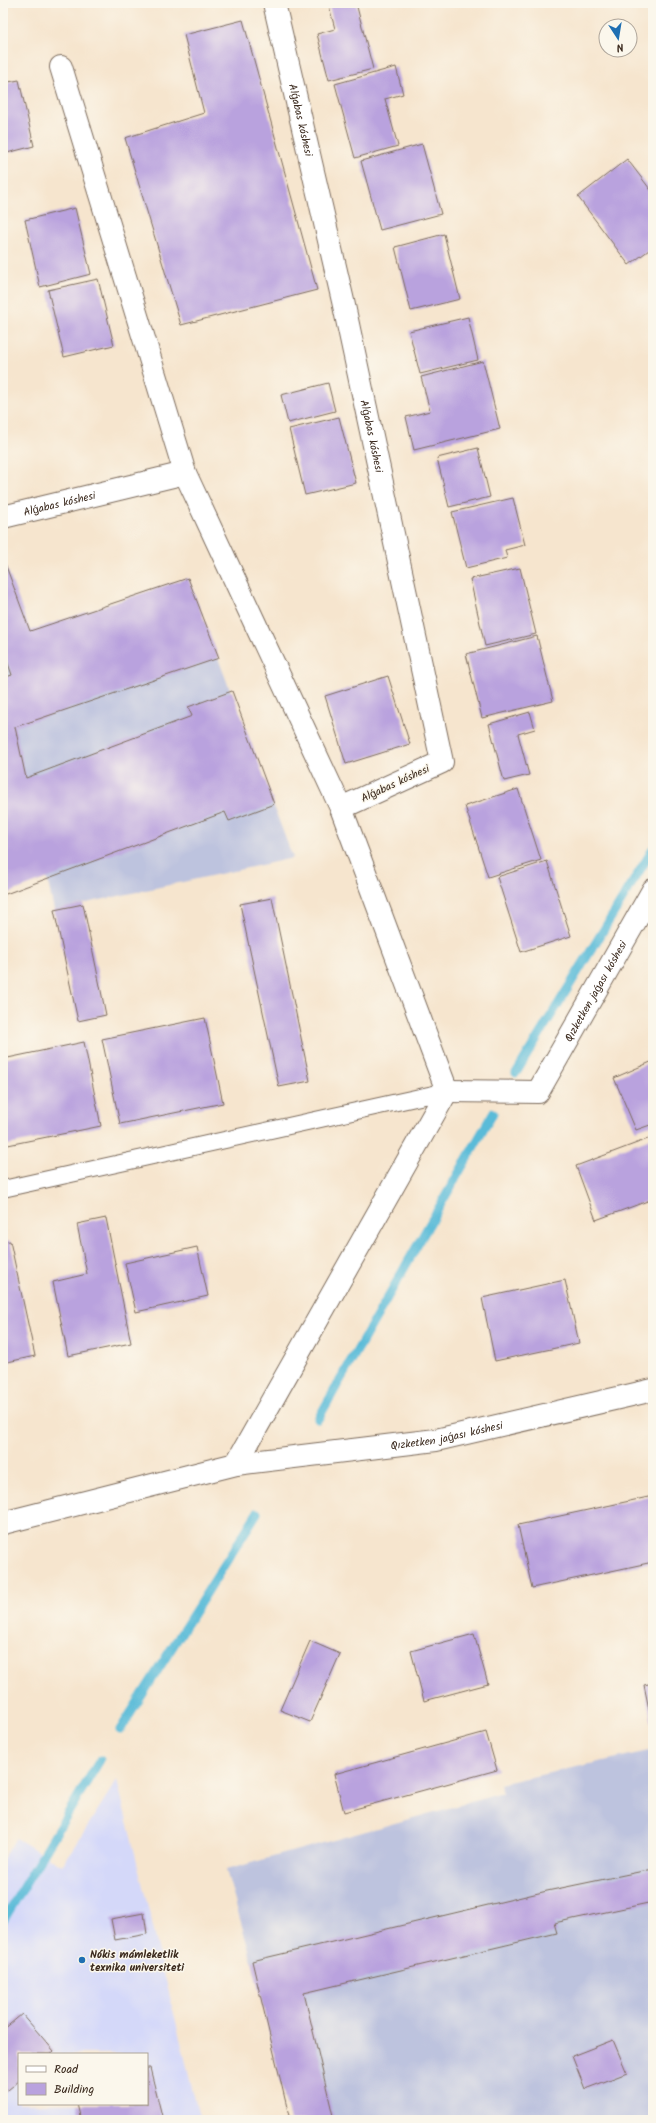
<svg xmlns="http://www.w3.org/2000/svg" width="656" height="2123" font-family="Kalam,sans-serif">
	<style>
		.built { fill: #d4d8f9; fill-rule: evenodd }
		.industrial { fill: #bdc3de }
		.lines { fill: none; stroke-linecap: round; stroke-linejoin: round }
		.stream { stroke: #5abbd8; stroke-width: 9 }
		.building { fill: #b9a2de }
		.service-casing { stroke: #7c6b5c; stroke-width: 18 }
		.minor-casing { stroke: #7c6b5c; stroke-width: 24 }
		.service { stroke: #fff; stroke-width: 16 }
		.minor { stroke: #fff; stroke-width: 22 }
		.poi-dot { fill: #1f6fb2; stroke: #fbf7ec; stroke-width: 1.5 }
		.labels { text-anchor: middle; stroke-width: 3; stroke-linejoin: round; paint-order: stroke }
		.street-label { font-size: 11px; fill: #3b2a1e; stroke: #fbf7ec }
		.poi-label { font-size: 11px; font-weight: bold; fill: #3b2a1e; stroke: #fbf7ec; text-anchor: start }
	</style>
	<rect width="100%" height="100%" fill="#fbf7ec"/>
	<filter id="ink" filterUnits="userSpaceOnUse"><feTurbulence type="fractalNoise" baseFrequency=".025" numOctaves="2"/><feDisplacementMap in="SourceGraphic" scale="8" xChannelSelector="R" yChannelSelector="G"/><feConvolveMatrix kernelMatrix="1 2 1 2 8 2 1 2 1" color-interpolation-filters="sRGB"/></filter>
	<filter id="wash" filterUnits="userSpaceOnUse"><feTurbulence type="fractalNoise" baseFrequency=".012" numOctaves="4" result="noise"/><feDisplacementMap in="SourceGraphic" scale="16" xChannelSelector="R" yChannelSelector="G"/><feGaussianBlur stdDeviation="0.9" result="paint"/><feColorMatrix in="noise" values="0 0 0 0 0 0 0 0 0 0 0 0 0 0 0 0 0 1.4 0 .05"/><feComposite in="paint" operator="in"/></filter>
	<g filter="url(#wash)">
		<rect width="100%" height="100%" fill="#f6e5ce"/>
		<path class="built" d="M117 1780 200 2120H3V1859L16 1838 62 1866ZM19 2054H147V2104H19Z"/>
		<g class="industrial">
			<polygon points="3,557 30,631 188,578 293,858 54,910 47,878 3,895"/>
			<polygon points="653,1750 653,2120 290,2120 252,1961 226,1870 503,1793 500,1784"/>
		</g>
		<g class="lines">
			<g class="stream">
				<polyline points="516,1073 653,849"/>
				<polyline points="318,1419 493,1113"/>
				<polyline points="120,1730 257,1513"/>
				<polyline points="3,1921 100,1760"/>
			</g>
		</g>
		<g id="blocks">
			<g class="building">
				<polygon points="339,3 356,3 373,69 329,80 317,34 335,29 329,6"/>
				<polygon points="243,20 317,290 181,325 125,138 204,113 184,35"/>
				<polygon points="396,67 403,94 385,99 398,146 355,158 335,84"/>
				<polygon points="19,80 34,146 3,154 3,83"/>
				<polygon points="422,144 441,214 380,230 361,161"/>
				<polygon points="627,159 653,193 653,247 629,265 578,197"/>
				<polygon points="75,208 91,274 40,287 25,220"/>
				<polygon points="444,234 460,299 411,311 395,247"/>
				<polygon points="98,279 114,345 64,357 48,290"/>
				<polygon points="468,317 478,360 420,374 409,331"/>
				<polygon points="483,361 500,429 414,450 406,417 430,411 421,377"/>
				<polygon points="328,383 335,411 288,423 281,395"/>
				<polygon points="339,417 356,483 305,495 289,429"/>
				<polygon points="478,448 490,497 449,507 437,458"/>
				<polygon points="513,498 525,545 505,550 507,558 466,568 452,512"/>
				<polygon points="3,558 30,631 188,578 219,658 15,727 26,778 192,716 188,707 232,691 274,804 229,821 225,812 3,895 3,678 12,675 3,649"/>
				<polygon points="520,568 536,634 485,646 470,579"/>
				<polygon points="537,636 553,701 482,718 466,654"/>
				<polygon points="388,676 410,744 346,764 325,696"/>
				<polygon points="530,712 535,729 518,734 529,775 504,781 489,724"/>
				<polygon points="518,789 541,860 488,877 465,806"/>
				<polygon points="547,861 571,936 521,952 497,877"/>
				<polygon points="272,898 310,1081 279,1087 240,904"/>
				<polygon points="83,904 106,1015 78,1021 54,910"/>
				<polygon points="205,1018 223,1103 120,1124 102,1039"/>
				<polygon points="84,1042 101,1126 3,1146 3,1059"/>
				<polygon points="653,1061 653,1124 636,1130 614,1078"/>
				<polygon points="653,1137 653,1199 596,1220 576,1166"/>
				<polygon points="106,1218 131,1343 68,1356 53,1282 87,1274 77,1224"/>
				<polygon points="10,1241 35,1356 3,1363 3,1242"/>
				<polygon points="197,1247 208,1296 136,1312 125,1263"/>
				<polygon points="565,1280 579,1343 495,1361 482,1298"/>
				<polygon points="653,1496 653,1562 532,1588 518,1525"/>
				<polygon points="474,1634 488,1684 424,1701 411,1651"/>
				<polygon points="310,1641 340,1654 310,1722 280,1710"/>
				<polygon points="653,1683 653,1724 652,1724 644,1685"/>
				<polygon points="486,1732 497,1770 344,1812 334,1774"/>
				<polygon points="653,1869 653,1902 554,1923 557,1933 304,1993 334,2120 290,2120 252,1961 547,1891"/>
				<polygon points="144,1913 147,1934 115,1940 111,1919"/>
				<polygon points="22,2014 54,2051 51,2054 19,2054 19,2081 3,2094 3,2030"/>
				<polygon points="613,2040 627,2073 585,2089 572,2056"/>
				<polygon points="147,2068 150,2068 163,2120 81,2120 77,2104 147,2104"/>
			</g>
		</g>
	</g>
	<g filter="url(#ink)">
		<use href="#blocks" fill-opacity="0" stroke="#7c6b5c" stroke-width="1"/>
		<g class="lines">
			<g class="service-casing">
				<polyline id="service" points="3,1189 447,1091"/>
			</g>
			<g class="minor-casing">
				<g id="minor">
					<path id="s1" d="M274 3 343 301 442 762 341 808"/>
					<polyline points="61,67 185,473 341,808 447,1091"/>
					<path id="s2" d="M3 517 185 473"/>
					<path id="s3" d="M447 1091 538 1092 653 890"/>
					<polyline points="236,1464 447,1091"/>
					<path id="s4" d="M3 1523 236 1464 436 1440 653 1390"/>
				</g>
			</g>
			<use href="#service" class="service"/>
			<use href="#minor" class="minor"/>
		</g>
	</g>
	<circle class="poi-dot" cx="82" cy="1960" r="4"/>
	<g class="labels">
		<g class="street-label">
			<text dy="4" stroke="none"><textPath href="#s1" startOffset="120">Alǵabas kóshesi</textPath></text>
			<text dy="4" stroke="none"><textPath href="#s1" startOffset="444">Alǵabas kóshesi</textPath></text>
			<text dy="4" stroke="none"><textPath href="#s2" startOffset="58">Alǵabas kóshesi</textPath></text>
			<text transform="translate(395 783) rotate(-25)" y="4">Alǵabas kóshesi</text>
			<text dy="4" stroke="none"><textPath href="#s3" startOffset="207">Qızketken jaǵası kóshesi</textPath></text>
			<text dy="4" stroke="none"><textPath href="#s4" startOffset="453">Qızketken jaǵası kóshesi</textPath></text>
		</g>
		<g class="poi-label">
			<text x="90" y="1958">Nókis mámleketlik<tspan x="90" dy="13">texnika universiteti</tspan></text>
		</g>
	</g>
	<rect width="656" height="2123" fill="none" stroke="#fbf7ec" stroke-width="16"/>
	<rect x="18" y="2053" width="130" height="52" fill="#fbf7ec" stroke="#aea59a"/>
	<rect x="26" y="2066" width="20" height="6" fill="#ffffff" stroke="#aea59a"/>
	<text x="54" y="2073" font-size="12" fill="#3b2a1e">Road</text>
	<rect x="26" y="2083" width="20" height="12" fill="#b9a2de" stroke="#aea59a"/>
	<text x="54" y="2093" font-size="12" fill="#3b2a1e">Building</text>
	<g transform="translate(618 38) rotate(168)"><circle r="19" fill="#fbf7ec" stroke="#aea59a"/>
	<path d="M0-3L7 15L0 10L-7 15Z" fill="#1f6fb2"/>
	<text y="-6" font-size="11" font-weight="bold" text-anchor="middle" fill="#3b2a1e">N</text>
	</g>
</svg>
